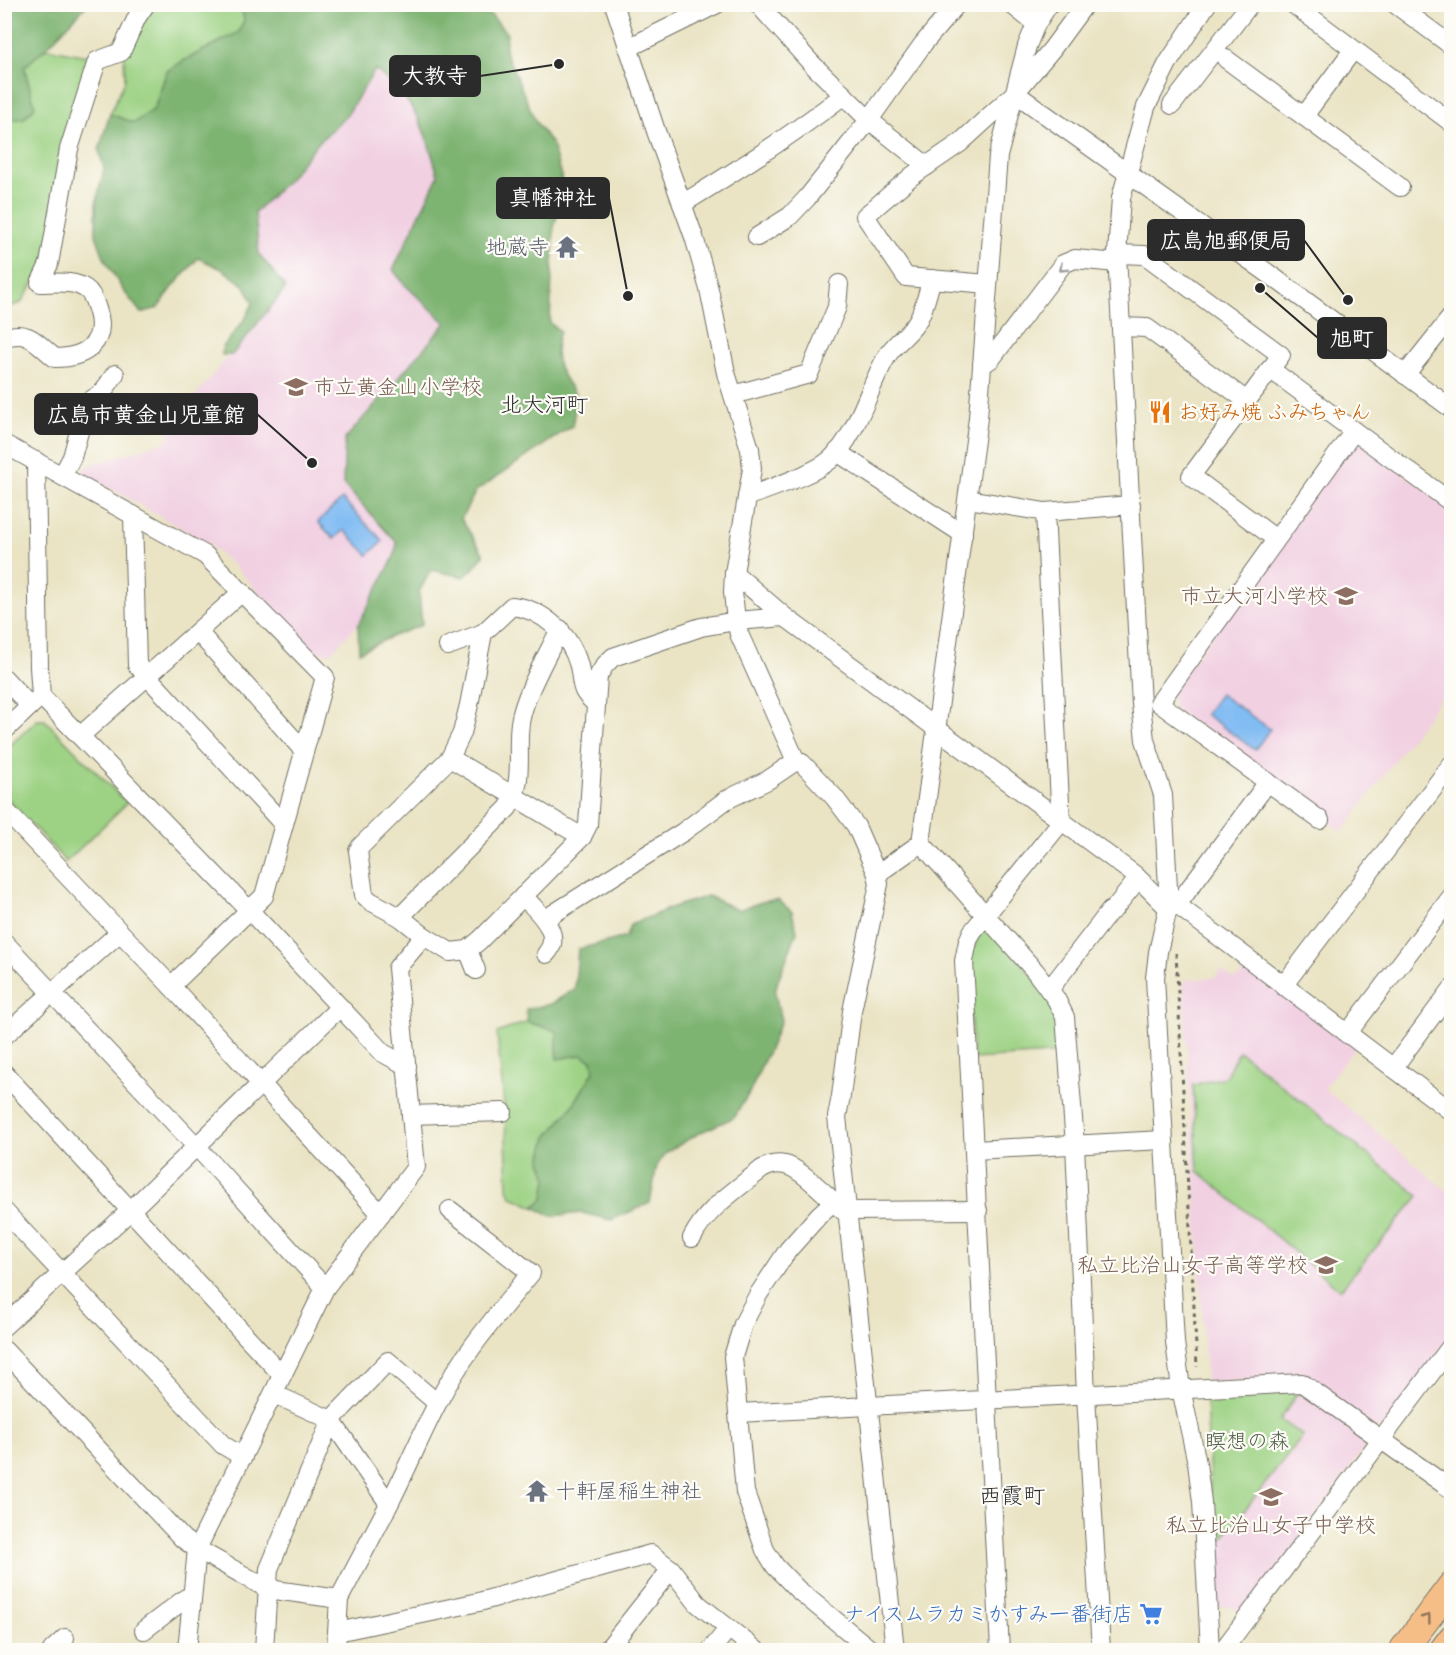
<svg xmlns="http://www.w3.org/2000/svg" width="1456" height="1655" font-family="Dekko,'Klee One',sans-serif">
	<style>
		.built { fill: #f1d0e2 }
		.green { fill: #9dd284; stroke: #647e58; stroke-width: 1.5 }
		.forest { fill: #7eb472; stroke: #54704e; stroke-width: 1.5 }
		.water { fill: #81bcf3; stroke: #56748f; stroke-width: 1.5 }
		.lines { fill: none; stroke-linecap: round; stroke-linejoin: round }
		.minor-casing { stroke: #6e6c61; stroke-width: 20 }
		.highway-casing { stroke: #6e6c61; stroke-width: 29 }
		.path { stroke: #6e6c61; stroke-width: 3; stroke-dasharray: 4.5 4.5; stroke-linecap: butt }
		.minor { stroke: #fff; stroke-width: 18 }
		.highway { stroke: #f6be87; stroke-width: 27 }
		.oneway { stroke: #a0a0a0 }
		.oneway2 { stroke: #907459 }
		.labels { text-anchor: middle; stroke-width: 4.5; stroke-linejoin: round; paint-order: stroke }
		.worship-label { font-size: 21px; fill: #5b616d; stroke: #fdfcf7; text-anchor: end }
		.education-label { font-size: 21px; fill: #785e54; stroke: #fdfcf7; text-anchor: end }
		.food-label { font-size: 21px; fill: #c56008; stroke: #fdfcf7; text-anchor: start }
		.park-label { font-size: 21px; fill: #4d5d46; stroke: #fdfcf7 }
		.shop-label { font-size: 21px; fill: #366cbe; stroke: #fdfcf7; text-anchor: end }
		.neighbourhood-label { font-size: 22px; fill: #2b2b2b; stroke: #fdfcf7 }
		.leader { fill: none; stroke: #2b2b2b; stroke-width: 2 }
		.callout-dot { fill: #2b2b2b; stroke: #fdfcf7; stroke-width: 2 }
		.callout { fill: #2b2b2b; stroke: #2b2b2b; stroke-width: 2 }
		.callout-label { font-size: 22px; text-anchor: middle; font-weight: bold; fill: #fff }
	</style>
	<rect width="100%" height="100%" fill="#fdfcf7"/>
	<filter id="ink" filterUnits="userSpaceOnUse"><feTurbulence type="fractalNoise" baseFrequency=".0167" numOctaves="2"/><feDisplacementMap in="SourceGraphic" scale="12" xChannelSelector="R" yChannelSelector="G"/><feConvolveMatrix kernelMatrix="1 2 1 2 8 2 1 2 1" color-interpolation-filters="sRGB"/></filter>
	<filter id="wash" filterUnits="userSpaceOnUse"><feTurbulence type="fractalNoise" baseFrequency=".008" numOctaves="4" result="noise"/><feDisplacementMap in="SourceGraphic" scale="24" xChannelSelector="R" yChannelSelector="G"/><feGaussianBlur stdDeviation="1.35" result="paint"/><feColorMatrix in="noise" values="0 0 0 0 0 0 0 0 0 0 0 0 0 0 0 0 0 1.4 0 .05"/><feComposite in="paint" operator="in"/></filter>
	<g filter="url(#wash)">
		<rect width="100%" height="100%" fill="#eae4c5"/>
		<g class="built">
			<polygon points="375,70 405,96 425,132 438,176 393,270 405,285 446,323 345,439 343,484 397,543 394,556 358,625 329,654 313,651 234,566 207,543 81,472 87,466 165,442 175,420 286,288 259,254 254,212 286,182 317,144 347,115"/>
			<polygon points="1355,439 1451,508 1451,684 1342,832 1173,708 1171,692"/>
			<polygon points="1248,966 1355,1047 1324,1088 1451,1194 1451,1336 1383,1427 1375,1429 1304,1376 1209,1382 1206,1379 1183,980 1214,978 1221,970 1232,978 1238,978"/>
			<polygon points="1300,1389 1370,1440 1244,1615 1233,1607 1216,1607 1206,1400 1212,1394"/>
		</g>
		<g class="green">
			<polygon points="152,5 241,5 244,20 239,32 185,60 167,71 154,109 134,123 110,114 125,80 124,54"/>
			<polygon points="46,48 93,57 44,266 21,303 5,308 5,119 23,119 35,107 24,67"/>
			<polygon points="37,720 45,720 127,803 66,862 5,796 5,750"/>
			<polygon points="983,927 991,928 1051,997 1065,1053 973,1059 968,961"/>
			<polygon points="527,1022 557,1031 581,1055 592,1060 594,1071 572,1107 547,1137 541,1160 547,1178 544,1198 534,1207 512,1197 508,1189 505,1116 497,1033"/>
			<polygon points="1239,1051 1419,1196 1340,1290 1198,1171 1193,1085 1225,1077"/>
			<polygon points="1300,1389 1280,1420 1303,1436 1213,1550 1206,1397"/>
		</g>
		<g class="forest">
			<polygon points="4,5 87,5 46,48 24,67 35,107 23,119 5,119"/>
			<path d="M462 5 474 12 491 15 507 34 505 51 536 122 552 144 561 176 563 194 554 227 550 323 560 331C550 359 560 373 576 395L573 425 476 491 461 519 484 555 473 569 464 577 431 570 419 592 422 625 393 636 359 652 358 625 394 557 397 543 343 484 345 439 446 323 405 285 393 270 438 176C425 129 416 100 375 70L347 115 317 144 286 182 255 212 259 254 286 288 232 355H222L223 347 245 319 253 303 245 286 222 269 198 258 173 287 158 308 141 313 123 290 105 260 96 235V204L104 169 99 150 110 114 134 123 154 109 167 71 185 60 239 32 244 20 241 5Z"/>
			<polygon points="708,896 738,910 765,901 778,900 792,912 797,932 778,980 775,992 781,1021 770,1047 750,1092 733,1118 699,1133 667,1152 657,1165 650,1203 611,1220 582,1213 552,1216 534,1207 544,1198 547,1178 541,1160 547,1137 572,1107 594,1071 592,1060 581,1055 557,1059 557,1031 527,1022 526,1009 551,1004 575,989 578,949 626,937 630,925 673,907"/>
		</g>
		<g class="water">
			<polygon points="342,499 383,541 368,555 344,530 334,539 318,522"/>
			<polygon points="1220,694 1270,729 1255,750 1205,714"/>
		</g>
	</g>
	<g filter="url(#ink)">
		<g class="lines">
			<g class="minor-casing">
				<g id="minor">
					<polyline points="614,4 657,134 694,237 709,289 726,373 750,449 752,469 734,573 733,592 736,621 739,634 796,761 802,763 834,797 856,826 877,874"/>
					<polyline points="758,4 811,63 869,120 927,166"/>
					<polyline points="1011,4 1036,24"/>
					<polyline points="1049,4 1036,24 1027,46 998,156 978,418 921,843 1035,971 1056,999 1065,1017 1075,1144 1086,1395 1101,1650"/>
					<polyline points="1207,4 1168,63 1146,107 1121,198 1117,254 1141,704 1145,740 1163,795 1168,888 1168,908 1158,952 1155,978 1175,1342 1181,1389 1197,1463 1202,1502 1210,1650"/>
					<polyline points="1293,4 1452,123"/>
					<polyline points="1395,4 1452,46"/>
					<polyline points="628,48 717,4"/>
					<polyline points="1226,59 1400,187"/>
					<polyline points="1015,93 1276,279 1452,409"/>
					<polyline points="1172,105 1250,4"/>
					<polyline points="1304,116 1353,50"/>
					<path d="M682 204C738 170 792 135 844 95"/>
					<polyline points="757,237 790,216 807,198 869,120 923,44 957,4"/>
					<polyline points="1117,254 1145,255 1281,355 1191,476 1276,539"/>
					<polyline points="988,284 906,277 865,216 912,176 960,143 1015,93 1052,49 1085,4"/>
					<polyline points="1122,327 1147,328 1247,401"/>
					<path d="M4 338C29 328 38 345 55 358 86 358 108 342 97 309 95 302 92 293 86 289 74 280 55 283 40 283L49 264 69 149 97 61 121 52 137 17 146 4"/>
					<polyline points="982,365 991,359 1063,264 1075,259 1117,263"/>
					<polyline points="1270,369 1354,431"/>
					<polyline points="1405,375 1452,316"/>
					<polyline points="733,395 809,374 837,307 839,284"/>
					<polyline points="4,444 205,555 325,677 264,896 171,986"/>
					<polyline points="837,452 963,534"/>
					<polyline points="36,461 39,667 41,696 249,910 383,1053 407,1066"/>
					<polyline points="62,476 72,457 87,403 103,392 115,374"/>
					<path d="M747 497C770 488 812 475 830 460 858 435 868 388 887 356 895 342 912 333 919 318 925 306 928 291 932 279"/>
					<polyline points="968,499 1045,512 1131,505"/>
					<polyline points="133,515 137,665 283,824"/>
					<polyline points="734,573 785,617 1135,875 1168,908"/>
					<polyline points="198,632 303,750"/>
					<polyline points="448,646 483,633"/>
					<polyline points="4,678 30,706"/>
					<path d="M595 703C579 690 583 685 579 666 571 635 543 609 512 606L483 633 469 705 462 733 450 758 361 846 358 851 364 895 370 901 400 917 424 936 450 952 468 950 480 940 582 837 588 825 598 676 605 665 613 657 701 627 736 621 785 617"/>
					<polyline points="4,731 41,696"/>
					<polyline points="80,736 242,592"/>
					<polyline points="450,758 582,837"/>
					<polyline points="4,809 171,986 381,1214"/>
					<polyline points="1320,820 1159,703 1354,431 1452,503"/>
					<path d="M523 896C536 910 565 934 546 954"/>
					<polyline points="1177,905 1268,782"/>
					<polyline points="1168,908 1177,905 1452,1112"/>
					<path d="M400 917 508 808C525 781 516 752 520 723 524 695 547 656 560 629"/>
					<polyline points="545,919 683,832 726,800 768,780 796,761"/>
					<polyline points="4,942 197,1147 325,1288"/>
					<polyline points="468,950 476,970"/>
					<polyline points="1283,986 1452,764"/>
					<polyline points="1049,990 1110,911 1113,910 1138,879"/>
					<polyline points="1347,1034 1452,896"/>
					<polyline points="4,1036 120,932"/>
					<polyline points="1393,1068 1452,989"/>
					<polyline points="4,1073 281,1374"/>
					<polyline points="411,1115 503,1112"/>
					<polyline points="974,1150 1163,1140"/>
					<polyline points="833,1202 820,1214 788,1250 758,1295 743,1324 733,1357 745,1492 765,1550 775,1566 797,1589 871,1650"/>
					<polyline points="4,1211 223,1445 243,1457"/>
					<path d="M692 1238C707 1208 736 1190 762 1169 770 1165 776 1163 785 1165 799 1167 831 1199 842 1210L848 1211 978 1210"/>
					<polyline points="4,1326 131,1210 340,1007"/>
					<polyline points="4,1350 183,1539 197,1549 268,1589 339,1599"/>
					<polyline points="274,1394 331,1420 389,1504 339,1599 336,1650"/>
					<polyline points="738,1413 1302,1383 1452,1490"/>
					<path d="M389 1504C406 1471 420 1437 437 1404 461 1356 497 1315 531 1273L450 1210"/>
					<polyline points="144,1630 186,1598 192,1600"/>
					<polyline points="337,1632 479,1602 651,1554 671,1569 698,1604 756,1650"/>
					<polyline points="52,1650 65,1638"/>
					<polyline points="187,1650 197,1549 325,1288 416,1167 397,968 424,936"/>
					<polyline points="264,1650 269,1569 331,1420 388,1361 437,1403"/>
					<polyline points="607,1650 671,1569"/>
					<polyline points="711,1650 728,1629"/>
					<polyline points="895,1650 837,1117 841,1096 852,1011 879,884 877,874 921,843"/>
					<polyline points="1000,1650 964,961 968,941 972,932 1061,822 1045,512"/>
					<polyline points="1223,1650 1452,1345"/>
				</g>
			</g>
			<g class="highway-casing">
				<g id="highway">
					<polyline points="1403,1650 1452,1585"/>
					<polyline points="1443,1650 1452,1638"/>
				</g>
			</g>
			<polyline class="path" points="1176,953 1197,1367"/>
			<use href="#minor" class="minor"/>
			<use href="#highway" class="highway"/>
		</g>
		<defs><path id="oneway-chevron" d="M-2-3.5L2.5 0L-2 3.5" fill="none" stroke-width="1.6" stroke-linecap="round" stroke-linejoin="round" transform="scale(1.5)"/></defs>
		<use class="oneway" href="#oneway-chevron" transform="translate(1063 268) rotate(137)"/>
		<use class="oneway2" href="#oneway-chevron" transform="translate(1427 1618) rotate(-53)"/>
	</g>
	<defs>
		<g id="temple-bare" transform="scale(1.8)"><path d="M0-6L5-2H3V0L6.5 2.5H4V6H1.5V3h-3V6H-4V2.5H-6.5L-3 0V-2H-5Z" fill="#6b7280" stroke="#fdfcf7" stroke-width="2.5" paint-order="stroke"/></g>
		<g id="school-bare" transform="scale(1.8)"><path d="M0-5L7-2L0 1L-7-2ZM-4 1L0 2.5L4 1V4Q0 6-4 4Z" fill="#8d6e63" stroke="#fdfcf7" stroke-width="2.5" paint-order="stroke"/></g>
		<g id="restaurant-bare" transform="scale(1.8)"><path d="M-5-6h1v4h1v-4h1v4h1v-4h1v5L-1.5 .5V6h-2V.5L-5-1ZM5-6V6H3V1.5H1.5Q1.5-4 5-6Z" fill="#e8710a" stroke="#fdfcf7" stroke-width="2.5" paint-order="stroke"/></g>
		<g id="supermarket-bare" transform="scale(1.8)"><path d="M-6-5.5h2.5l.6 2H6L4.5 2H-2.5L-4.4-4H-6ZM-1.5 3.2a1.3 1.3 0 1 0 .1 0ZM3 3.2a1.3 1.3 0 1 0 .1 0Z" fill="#3f7fe0" stroke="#fdfcf7" stroke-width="2.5" paint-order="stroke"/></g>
	</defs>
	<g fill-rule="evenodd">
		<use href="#temple-bare" x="567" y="247"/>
		<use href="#school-bare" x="296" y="387"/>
		<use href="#restaurant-bare" x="1160" y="412"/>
		<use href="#school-bare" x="1346" y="596"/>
		<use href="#school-bare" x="1326" y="1265"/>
		<use href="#temple-bare" x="537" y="1491"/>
		<use href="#school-bare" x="1271" y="1497"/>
		<use href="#supermarket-bare" x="1151" y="1614"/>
	</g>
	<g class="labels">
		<g class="worship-label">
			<text x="549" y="254">地蔵寺</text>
			<text x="555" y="1498" text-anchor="start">十軒屋稲生神社</text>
		</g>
		<g class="education-label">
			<text x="314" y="394" text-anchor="start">市立黄金山小学校</text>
			<text x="1328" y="603">市立大河小学校</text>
			<text x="1308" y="1272">私立比治山女子高等学校</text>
			<text x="1271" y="1532" text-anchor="middle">私立比治山女子中学校</text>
		</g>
		<g class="food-label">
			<text x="1178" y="419">お好み焼 ふみちゃん</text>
		</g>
		<g class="park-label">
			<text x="1247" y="1448">瞑想の森</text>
		</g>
		<g class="shop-label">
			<text x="1133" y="1621">ナイスムラカミかすみ一番街店</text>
		</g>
		<g class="neighbourhood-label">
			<text x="544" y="412">北大河町</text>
			<text x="1012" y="1503">西霞町</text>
		</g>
	</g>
	<path class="leader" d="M559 64L480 76M628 296L609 198M1348 300L1304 240M1260 288L1318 338M312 463L257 414"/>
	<g class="callout-dot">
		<circle cx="559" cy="64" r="6"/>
		<circle cx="628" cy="296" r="6"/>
		<circle cx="1348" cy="300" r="6"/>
		<circle cx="1260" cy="288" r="6"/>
		<circle cx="312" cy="463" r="6"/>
	</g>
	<g class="callout">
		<rect x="390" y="56" width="90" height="40" rx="6"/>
		<rect x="497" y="178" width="112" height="40" rx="6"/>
		<rect x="1148" y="220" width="156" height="40" rx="6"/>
		<rect x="1318" y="318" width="68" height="40" rx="6"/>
		<rect x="35" y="394" width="222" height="40" rx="6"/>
	</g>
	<g class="callout-label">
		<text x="435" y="83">大教寺</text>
		<text x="553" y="205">真幡神社</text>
		<text x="1226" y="248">広島旭郵便局</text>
		<text x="1352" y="346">旭町</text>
		<text x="146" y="422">広島市黄金山児童館</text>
	</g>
	<rect width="1456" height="1655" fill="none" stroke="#fdfcf7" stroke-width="24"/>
</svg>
